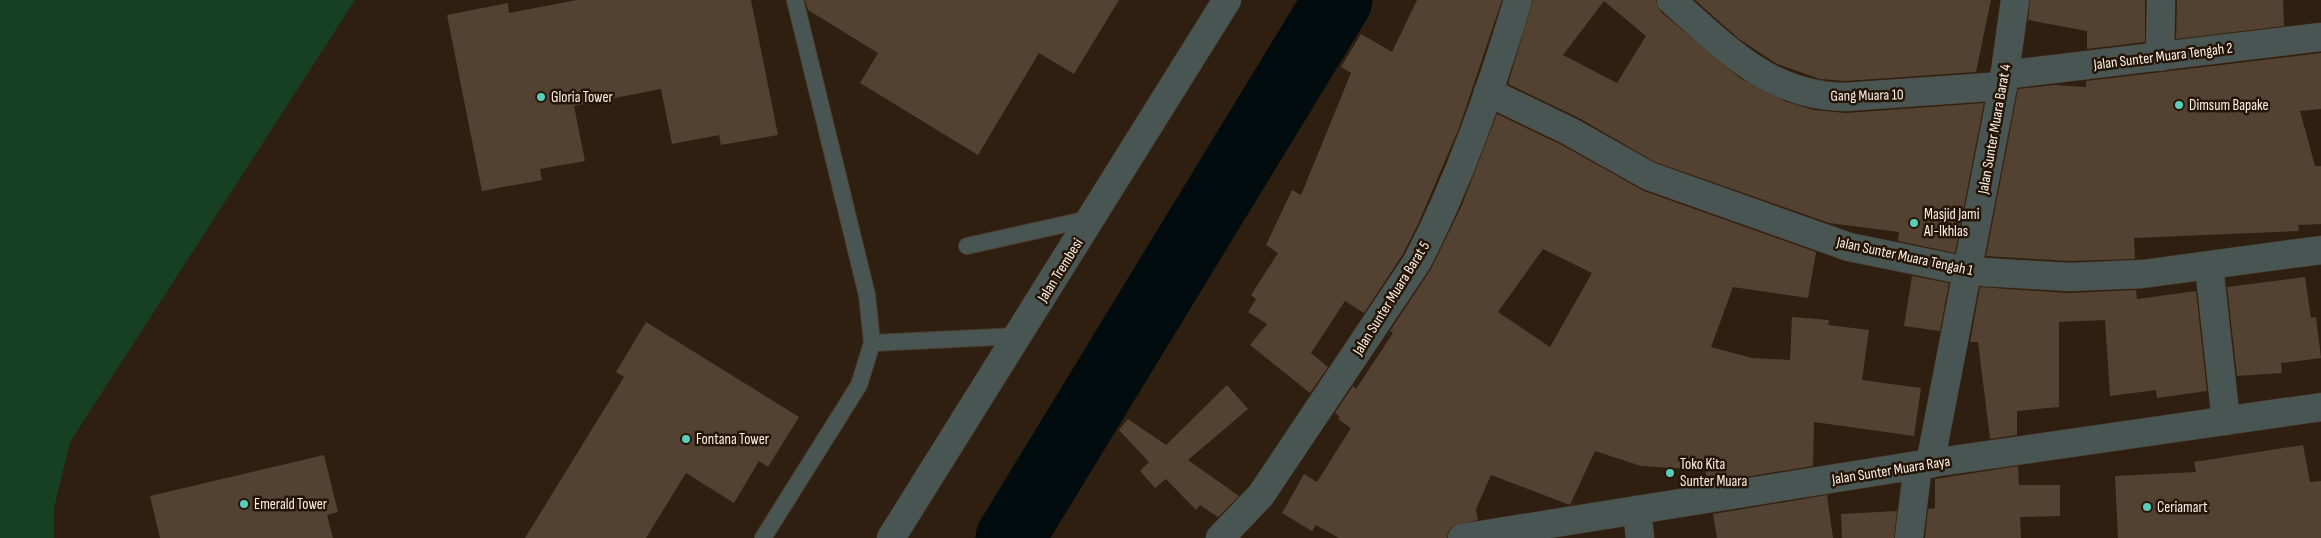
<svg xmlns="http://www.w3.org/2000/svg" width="2321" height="538" font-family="'Sofia Sans Condensed',sans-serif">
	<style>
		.green { fill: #174022 }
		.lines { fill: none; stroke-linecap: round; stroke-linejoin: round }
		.river { stroke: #020b0e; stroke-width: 69 }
		.building { fill: #534231; fill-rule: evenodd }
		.service-casing { stroke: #4c3c2e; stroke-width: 18 }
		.minor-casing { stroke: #4c3c2e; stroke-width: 29 }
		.tertiary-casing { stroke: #4c3c2e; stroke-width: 29 }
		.service { stroke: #495552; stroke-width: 16 }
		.minor { stroke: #495552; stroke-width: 28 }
		.tertiary { stroke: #495552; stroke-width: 28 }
		.poi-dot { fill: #5acebd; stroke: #251507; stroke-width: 2 }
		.labels { text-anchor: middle; stroke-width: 5; stroke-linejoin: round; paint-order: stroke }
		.street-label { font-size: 15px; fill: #fcf1e7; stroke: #251507 }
		.poi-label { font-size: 15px; fill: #fcf1e7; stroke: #251507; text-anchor: start }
	</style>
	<rect width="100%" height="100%" fill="#2f1f10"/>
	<polygon class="green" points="0,0 355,0 70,442 54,508 54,538 0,538"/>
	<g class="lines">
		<polyline class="river" points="1010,538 1338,0"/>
	</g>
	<g class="building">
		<polygon points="577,0 751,0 778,135 721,145 719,135 672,144 661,89 574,106 585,161 540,169 542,180 482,191 447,15 508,3 509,13"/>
		<polygon points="805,0 1119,0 1074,74 1039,53 978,155 860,83 878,53 808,10"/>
		<polygon points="1417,0 1502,0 1459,128 1418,224 1403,254 1364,313 1345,301 1311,353 1328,367 1310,393 1250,345 1267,324 1248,312 1256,299 1251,295 1278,253 1266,245 1292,190 1301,195 1351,73 1341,67 1361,34 1392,52"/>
		<path d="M1533 0H1656L1661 12 1740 78 1787 102 1814 110 1846 113 1984 103 1955 253 1898 241 1899 232 1829 223 1655 162 1577 117 1508 84ZM1604 1 1646 36 1617 83 1563 55Z"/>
		<polygon points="1695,0 1991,0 1976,72 1845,81 1820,79 1777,64 1739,39"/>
		<polygon points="2030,0 2145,0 2145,42 2087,49 2087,31 2028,20"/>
		<polygon points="2177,0 2283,0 2284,26 2176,39"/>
		<polygon points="2321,53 2321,109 2300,111 2315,166 2321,166 2321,224 2298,225 2299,231 2134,238 2135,259 2069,261 1986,256 2018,89 2054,85 2086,87 2086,81"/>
		<path d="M1497 114 1562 145 1644 191 1816 252 1808 298 1733 287 1711 347 1752 358 1790 360 1792 317 1829 320 1828 325 1869 330 1862 380 1921 388 1914 436 1814 422 1813 466 1708 483 1705 470 1641 466 1595 451 1570 505 1491 475 1476 509 1478 520 1453 526 1448 532 1447 538H1339L1316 525 1312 531 1282 513 1304 474 1317 482 1351 428 1338 419 1340 417 1335 413 1353 386 1356 389 1393 333 1390 331 1431 269 1462 205ZM1543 249 1592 273 1550 347 1498 312Z"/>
		<polygon points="1912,276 1949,283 1940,331 1904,326"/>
		<polygon points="2305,277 2311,318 2316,317 2321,358 2281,363 2282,373 2237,376 2227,287"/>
		<polygon points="1980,287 2068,293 2136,290 2137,299 2196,291 2207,391 2157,398 2156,390 2110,396 2105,320 2059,322 2059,407 2017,411 2017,435 1990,439 1978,342 1970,342"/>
		<polygon points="646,322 799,417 768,467 759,461 734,503 686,473 646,538 525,538 624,377 616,372"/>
		<polygon points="1227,385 1248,409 1188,460 1239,496 1218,517 1200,505 1196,510 1166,479 1155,488 1140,471 1149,462 1119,430 1128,419 1166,445"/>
		<polygon points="2303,445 2310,482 2321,481 2321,538 2118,538 2115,476 2196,472 2194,462"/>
		<polygon points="324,455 338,512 327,515 333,538 160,538 150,496"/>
		<polygon points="2018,466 2019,485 2060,485 2060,516 2020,517 2021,538 1925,538 1928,509 1935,508 1935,479"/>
		<polygon points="1827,495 1833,538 1717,538 1713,514"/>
		<polygon points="1897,511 1894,538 1842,538 1841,514"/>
	</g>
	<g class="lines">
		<g class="service-casing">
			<g id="service">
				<polyline points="967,246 1093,218"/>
				<polyline points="872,343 1018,336"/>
				<polyline points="763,538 859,385 872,343 867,295 795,0"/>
			</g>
		</g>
		<g class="minor-casing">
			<g id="minor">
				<path d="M1671 0C1725 47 1768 96 1845 97L2003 86"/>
				<polyline points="2160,57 2161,0"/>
				<polyline points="2004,75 2321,37"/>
				<polyline points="1488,92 1569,131 1649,176 1849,247 1967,271 2069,277 2143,274 2321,250"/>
				<polyline points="2209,266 2226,421"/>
				<polyline points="1930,464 2003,86 2015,0"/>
				<polyline points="1637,510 1640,538"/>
				<path d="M1220 538 1261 495 1417 262C1460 179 1491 90 1518 0"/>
				<polyline points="1462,538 1918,465 2321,407"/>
				<polyline points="1909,538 1918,465"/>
			</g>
		</g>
		<g class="tertiary-casing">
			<polyline id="tertiary" points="891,538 1227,0"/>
		</g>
		<use href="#service" class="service"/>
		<use href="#minor" class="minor"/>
		<use href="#tertiary" class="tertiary"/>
	</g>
	<g class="poi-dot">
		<circle cx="541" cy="97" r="5"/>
		<circle cx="2179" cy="105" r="5"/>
		<circle cx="1914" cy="223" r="5"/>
		<circle cx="686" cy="439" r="5"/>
		<circle cx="1670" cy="473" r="5"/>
		<circle cx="244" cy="504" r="5"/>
		<circle cx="2147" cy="507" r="5"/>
	</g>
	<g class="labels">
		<g class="street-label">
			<text transform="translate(2163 56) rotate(-7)" y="5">Jalan Sunter Muara Tengah 2</text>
			<text transform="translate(1867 95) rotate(-1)" y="5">Gang Muara 10</text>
			<text transform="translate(1994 129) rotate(-80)" y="5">Jalan Sunter Muara Barat 4</text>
			<text transform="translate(1905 256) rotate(12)" y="5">Jalan Sunter Muara Tengah 1</text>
			<text transform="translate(1060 270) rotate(-58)" y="5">Jalan Trembesi</text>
			<text transform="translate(1391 298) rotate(-58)" y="5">Jalan Sunter Muara Barat 5</text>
			<text transform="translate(1891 470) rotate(-9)" y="5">Jalan Sunter Muara Raya</text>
		</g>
		<g class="poi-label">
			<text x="551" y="102">Gloria Tower</text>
			<text x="2189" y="110">Dimsum Bapake</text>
			<text x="1924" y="219">Masjid Jami<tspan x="1924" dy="17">Al-Ikhlas</tspan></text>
			<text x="696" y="444">Fontana Tower</text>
			<text x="1680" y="469">Toko Kita<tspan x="1680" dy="17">Sunter Muara</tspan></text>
			<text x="254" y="509">Emerald Tower</text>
			<text x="2157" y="512">Ceriamart</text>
		</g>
	</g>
</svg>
